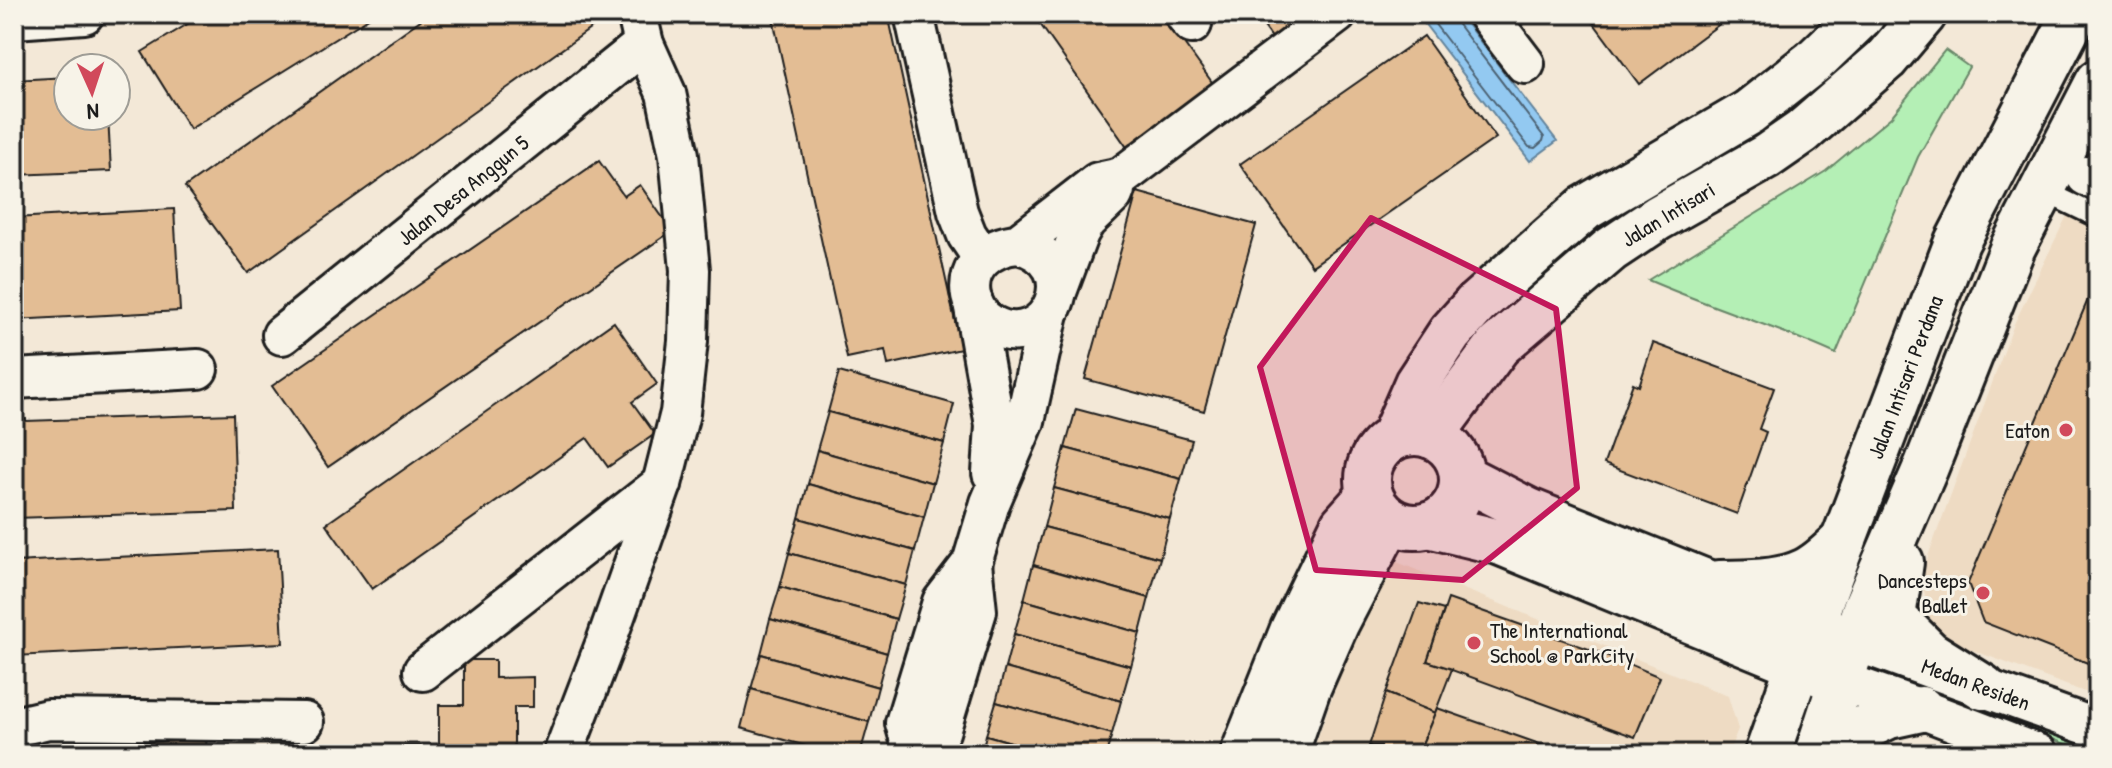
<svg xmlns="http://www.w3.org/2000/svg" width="2112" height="768" font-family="'Patrick Hand',sans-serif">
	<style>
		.built { fill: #eedbc3 }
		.green { fill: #b4efb5; stroke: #688668; stroke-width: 2 }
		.water { fill: #93c9f1; stroke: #63849c; stroke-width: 2 }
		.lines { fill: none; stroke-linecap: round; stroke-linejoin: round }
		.shore { stroke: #4c6171; stroke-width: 2 }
		.building { fill: #e3bd94; stroke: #1c1c1c; stroke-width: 2 }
		.lane-casing { stroke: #1c1c1c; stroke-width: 26 }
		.street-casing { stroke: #1c1c1c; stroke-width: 44 }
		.secondary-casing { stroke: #1c1c1c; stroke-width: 50 }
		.lane { stroke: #f7f3e8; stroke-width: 20 }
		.street { stroke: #f7f3e8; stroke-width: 38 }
		.secondary { stroke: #f7f3e8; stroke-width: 44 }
		.marked { fill: #c2185b; fill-opacity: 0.2; stroke: #c2185b; stroke-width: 6; stroke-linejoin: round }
		.poi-dot { fill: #d1495b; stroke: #f7f3e8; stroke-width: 3 }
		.labels { text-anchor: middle; stroke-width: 6; stroke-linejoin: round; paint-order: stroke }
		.street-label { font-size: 22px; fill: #1c1c1c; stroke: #f7f3e8 }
		.poi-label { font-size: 22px; fill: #1c1c1c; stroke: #f7f3e8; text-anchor: end }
	</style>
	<rect width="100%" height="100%" fill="#f3e8d7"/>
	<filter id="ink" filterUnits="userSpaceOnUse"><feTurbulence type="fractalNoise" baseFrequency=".0125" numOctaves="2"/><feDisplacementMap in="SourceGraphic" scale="16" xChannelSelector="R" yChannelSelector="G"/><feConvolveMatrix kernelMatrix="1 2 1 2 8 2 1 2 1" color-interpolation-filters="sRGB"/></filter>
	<g filter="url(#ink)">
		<g class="built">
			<polygon points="2098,152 2098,697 1956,644 1930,621 1921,575 2014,324"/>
			<polygon points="1382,556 1728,696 1738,729 1728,754 1312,754"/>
		</g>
		<g class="green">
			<path d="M1945 50 1969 67 1918 157 1836 354C1775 326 1710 307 1648 280L1826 171 1891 117Z"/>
			<polygon points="1889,665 2098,744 2098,754 2088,754 2032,730 1885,674"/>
		</g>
		<polygon class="water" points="1417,14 1459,14 1557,141 1530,161"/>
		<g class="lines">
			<polyline class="shore" points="1427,14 1529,147 1535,148 1543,141 1544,137 1456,22 1454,14"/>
		</g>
		<g class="building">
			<polygon points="204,14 375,14 190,129 142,52"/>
			<polygon points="429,14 611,14 248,273 185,187"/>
			<polygon points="772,14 888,14 961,349 888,365 885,350 847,358"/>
			<polygon points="1033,14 1163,14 1219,92 1131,153"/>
			<polygon points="1255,14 1307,14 1273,39"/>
			<polygon points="1587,14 1733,14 1639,84"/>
			<polygon points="1424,36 1496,138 1312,266 1240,164"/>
			<polygon points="68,77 68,116 108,116 111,171 14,175 14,80"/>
			<polygon points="599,161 624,196 640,185 672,231 328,467 272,386"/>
			<polygon points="1137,192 1256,225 1204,411 1085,379"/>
			<polygon points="174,209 180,311 14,320 14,218"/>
			<polygon points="2098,276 2098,667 1983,622 1968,583"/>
			<polygon points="614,322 657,384 632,402 655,434 608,467 587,438 372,589 326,524"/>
			<polygon points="1653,343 1774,388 1759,429 1766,432 1737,514 1604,464 1633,383 1639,386"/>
			<polygon points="839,372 954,404 944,443 828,412"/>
			<polygon points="1076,409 1192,440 1181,479 1065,448"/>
			<polygon points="828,412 944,443 933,483 817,450"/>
			<polygon points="233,414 236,511 14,518 14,419 26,419 26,421"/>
			<polygon points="1065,448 1181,479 1170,519 1054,488"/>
			<polygon points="817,450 933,483 924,517 808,484"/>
			<polygon points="808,484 924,517 915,551 799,518"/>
			<polygon points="1054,488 1170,519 1160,558 1044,527"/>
			<polygon points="799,518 915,551 906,585 789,553"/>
			<polygon points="1044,527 1160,558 1149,598 1033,565"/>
			<polygon points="278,549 283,643 14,656 14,562"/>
			<polygon points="789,553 906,585 896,619 780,587"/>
			<polygon points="1033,565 1149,598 1140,633 1024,600"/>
			<polygon points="780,587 896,619 887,653 770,619"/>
			<polygon points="1448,599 1617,659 1660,677 1635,737 1427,661"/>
			<polygon points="1024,600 1140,633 1131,666 1014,634"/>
			<polygon points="1419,603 1444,610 1427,661 1452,669 1435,713 1386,693"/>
			<polygon points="770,619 887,653 878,687 761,654"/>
			<polygon points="1014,634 1131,666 1121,701 1005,668"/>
			<polygon points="761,654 878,687 869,722 751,689"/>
			<polygon points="464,660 495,660 495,678 533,677 533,707 514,707 514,754 389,754 389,746 439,746 439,705 464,705"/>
			<polygon points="1005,668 1121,701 1112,734 996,702"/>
			<polygon points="751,689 869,722 860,754 835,754 741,728"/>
			<polygon points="1386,693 1435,713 1418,754 1378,754 1381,746 1369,746"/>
			<polygon points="996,702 1112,734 1106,754 1053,754 986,735"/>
			<polygon points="1437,708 1568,754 1446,754 1422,744"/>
			<polygon points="986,735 1053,754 981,754"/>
			<polygon points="206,739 207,754 98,754 98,746"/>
		</g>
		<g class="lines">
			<g class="lane-casing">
				<polyline id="lane" points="2042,190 2098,217"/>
			</g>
			<g class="street-casing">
				<g id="street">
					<polyline points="914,14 958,212 967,235 982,257"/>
					<polyline points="1184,14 1192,24"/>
					<polyline points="1487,14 1525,64"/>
					<polyline points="14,19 84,14"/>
					<polyline points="2086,176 2098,182"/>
					<path d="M1018 244C1091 262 1049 356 992 325 981 319 974 309 971 296 965 266 990 246 1018 244L1098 182 1121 177 1337 14"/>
					<polyline points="1058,289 1079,233 1086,221 1113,195 1115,190"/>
					<polyline points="973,302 995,425 992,473"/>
					<polyline points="282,335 644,44"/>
					<polyline points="14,379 198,369"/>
					<polyline points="972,563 990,503 1025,421 1049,313"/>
					<polyline points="1854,641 2098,729"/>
					<polyline points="423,671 662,484"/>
					<polyline points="1841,681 1921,709 2038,754"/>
					<polyline points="14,727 48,719 304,722"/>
					<polyline points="563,754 607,639 662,484 680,413 688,341 690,270 679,155 666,93 644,44 637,14"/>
					<polyline points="914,754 905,723 942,602 972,563 977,611 940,732 918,754"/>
				</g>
			</g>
			<g class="secondary-casing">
				<g id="secondary">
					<circle cx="1415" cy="480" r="47"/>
					<polyline points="1431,436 1498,346 1610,250 1658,218 1766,157 1802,132 1886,59 1924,14"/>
					<polyline points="1393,438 1417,383 1450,333 1476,304 1585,208 1749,112 1814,61 1863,14"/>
					<polyline points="1463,477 1529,511 1840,636"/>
					<polyline points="1429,525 1499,542 1824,675"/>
					<polyline points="1901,562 1893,617 1929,653 1983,687"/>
					<path d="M1719 583C1746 583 1780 583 1805 571 1820 564 1832 551 1844 540"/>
					<polyline points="1243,754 1293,629 1343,525 1370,495"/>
					<polyline points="1285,754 1308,688 1337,622 1390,520"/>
					<polyline points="1767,754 1823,594 1957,242 2075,14"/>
					<polyline points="1817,754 1865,608 1926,467 2013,247 2098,82"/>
					<polyline points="1817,754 1845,737 1889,716 1921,709"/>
				</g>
			</g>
			<use href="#lane" class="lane"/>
			<use href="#street" class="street"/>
			<use href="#secondary" class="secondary"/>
		</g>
	</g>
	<path class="marked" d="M1371 218 1556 309 1577 488 1463 580 1316 570 1260 367Z"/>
	<g class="poi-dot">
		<circle cx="2066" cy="430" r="8"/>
		<circle cx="1983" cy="593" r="8"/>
		<circle cx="1474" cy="643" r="8"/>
	</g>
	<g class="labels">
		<g class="street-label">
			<text transform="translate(463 190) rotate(-39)" y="8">Jalan Desa Anggun 5</text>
			<text transform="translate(1668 214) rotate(-31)" y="8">Jalan Intisari</text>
			<text transform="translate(1905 377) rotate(-69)" y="8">Jalan Intisari Perdana</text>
			<text transform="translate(1976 684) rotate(20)" y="8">Medan Residen</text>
		</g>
		<g class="poi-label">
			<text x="2050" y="438">Eaton</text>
			<text x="1967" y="588">Dancesteps<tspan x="1967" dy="25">Ballet</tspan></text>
			<text x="1490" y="638" text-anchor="start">The International<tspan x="1490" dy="25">School @ ParkCity</tspan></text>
		</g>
	</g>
	<rect width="2112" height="768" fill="none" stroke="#f7f3e8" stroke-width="48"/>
	<rect x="24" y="24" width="2064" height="720" fill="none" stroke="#1c1c1c" stroke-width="3" filter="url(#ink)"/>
	<g transform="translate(92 92) rotate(177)"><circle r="38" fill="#f7f3e8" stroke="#9f9d96" stroke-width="2"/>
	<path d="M0-6L14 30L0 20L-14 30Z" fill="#d1495b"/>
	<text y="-12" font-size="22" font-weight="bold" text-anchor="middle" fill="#1c1c1c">N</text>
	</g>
</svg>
